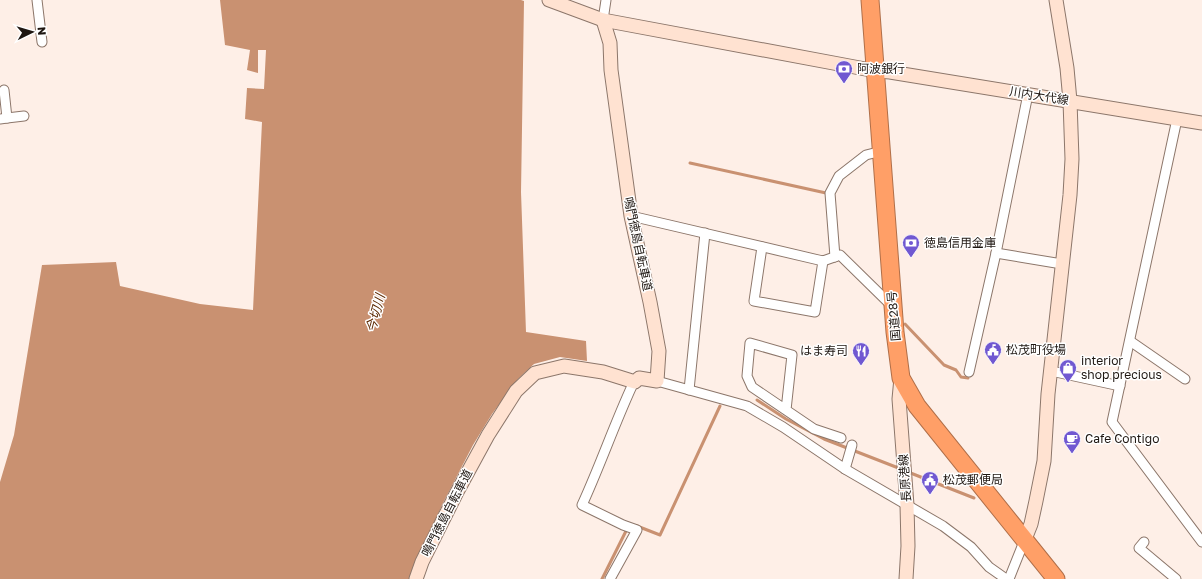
<svg xmlns="http://www.w3.org/2000/svg" width="1202" height="579" font-family="'Golos Text','Noto Sans JP',sans-serif">
	<style>
		.water { fill: #c99171 }
		.lines { fill: none; stroke-linecap: round; stroke-linejoin: round }
		.stream { stroke: #c99171; stroke-width: 3 }
		.street-casing { stroke: #8c766a; stroke-width: 11 }
		.secondary-casing { stroke: #8c766a; stroke-width: 15 }
		.highway-casing { stroke: #b06f49; stroke-width: 19 }
		.street { stroke: #fff; stroke-width: 9 }
		.secondary { stroke: #ffe2d1; stroke-width: 13 }
		.highway { stroke: #ff9f67; stroke-width: 17 }
		.labels { text-anchor: middle; stroke-width: 3; stroke-linejoin: round; paint-order: stroke }
		.poi-label { font-size: 12px; fill: #1e1611; stroke: #fff; text-anchor: start }
		.street-label { font-size: 12px; fill: #1e1611; stroke: #fff }
		.water-label { font-size: 13px; font-style: italic; fill: #5c2801; stroke: #fff }
	</style>
	<rect width="100%" height="100%" fill="#feefe7"/>
	<polygon class="water" points="220,0 521,0 524,1 521,192 526,332 586,341 587,361 560,357 534,364 518,379 492,414 473,445 443,503 409,579 0,579 0,482 14,435 42,265 116,262 120,286 200,304 253,310 262,122 245,119 247,88 264,89 266,50 258,50 258,73 247,70 250,50 225,45"/>
	<g class="lines">
		<g class="stream">
			<polyline points="690,163 826,193"/>
			<polyline points="905,324 944,365 956,370 961,377 968,378"/>
			<polyline points="757,400 786,419 824,439 901,469"/>
			<polyline points="908,472 974,498"/>
			<polyline points="637,526 660,535 720,406"/>
			<polyline points="602,579 628,527"/>
		</g>
		<g class="street-casing">
			<g id="street">
				<polyline points="37,0 42,42"/>
				<polyline points="603,20 606,0"/>
				<polyline points="7,118 24,116"/>
				<polyline points="0,119 7,118 4,90"/>
				<polyline points="1177,119 1112,422 1202,542"/>
				<polyline points="631,216 823,261 840,255 892,306"/>
				<polyline points="762,247 754,301 815,312 823,261"/>
				<polyline points="996,253 1062,264"/>
				<polyline points="835,257 830,193 839,176 866,155 882,151"/>
				<polyline points="1130,341 1185,379"/>
				<polyline points="1051,371 1120,386"/>
				<polyline points="969,372 996,253 1028,94"/>
				<polyline points="657,381 747,406 783,427 845,469 943,526 971,547 989,567 1006,579"/>
				<polyline points="689,390 705,233"/>
				<polyline points="786,410 792,355 750,343 747,376 752,387 814,429 841,438"/>
				<polyline points="845,469 852,445"/>
				<polyline points="1144,542 1139,548 1176,579"/>
				<path d="M610 579 637 530 623 525 582 505C600 466 614 425 632 386L635 382"/>
				<polyline points="1009,579 1025,539"/>
			</g>
		</g>
		<g class="secondary-casing">
			<g id="secondary">
				<polyline points="549,0 603,20 876,71 890,72 1202,123"/>
				<polyline points="901,378 899,399 907,505 908,546 906,579"/>
				<polyline points="1025,539 1031,524 1036,501 1044,461 1048,394 1070,195 1072,159 1070,101 1067,68 1056,0"/>
				<polyline points="416,579 422,562 457,492 488,435 516,391 535,373 564,366 603,372 635,382 639,378 657,381 659,351 650,302 631,216 611,70 610,43 603,20"/>
			</g>
		</g>
		<g class="highway-casing">
			<polyline id="highway" points="870,0 895,332 901,378 917,406 1056,579"/>
		</g>
		<use href="#street" class="street"/>
		<use href="#secondary" class="secondary"/>
		<use href="#highway" class="highway"/>
	</g>
	<defs>
		<g id="bank-pin" transform="scale(0.9)"><path d="M0 17L-7.5 6A9.5 9.5 0 1 1 7.5 6Z" fill="#7058d1" stroke="#fff"/><path d="M-6-4H6V4H-6ZM0-2.3a2.3 2.3 0 1 0 0 4.6a2.3 2.3 0 1 0 0-4.6Z" fill="#fff"/></g>
		<g id="civic-pin" transform="scale(0.9)"><path d="M0 17L-7.5 6A9.5 9.5 0 1 1 7.5 6Z" fill="#7058d1" stroke="#fff"/><path d="M-.6-6.5H3V-4.5H.6V-3L4-1V1h2V6H-6V1h2V-1L-.6-3ZM-1.2 2.5V6h2.4V2.5Z" fill="#fff"/></g>
		<g id="restaurant-pin" transform="scale(0.9)"><path d="M0 17L-7.5 6A9.5 9.5 0 1 1 7.5 6Z" fill="#7058d1" stroke="#fff"/><path d="M-5-6h1v4h1v-4h1v4h1v-4h1v5L-1.5 .5V6h-2V.5L-5-1ZM5-6V6H3V1.5H1.5Q1.5-4 5-6Z" fill="#fff"/></g>
		<g id="shop-pin" transform="scale(0.9)"><path d="M0 17L-7.5 6A9.5 9.5 0 1 1 7.5 6Z" fill="#7058d1" stroke="#fff"/><path d="M-5-2.5h2.3a2.7 3.5 0 0 1 5.4 0H5L5.5 6h-11ZM-1.5-2.5h3a1.5 2.3 0 0 0-3 0Z" fill="#fff"/></g>
		<g id="cafe-pin" transform="scale(0.9)"><path d="M0 17L-7.5 6A9.5 9.5 0 1 1 7.5 6Z" fill="#7058d1" stroke="#fff"/><path d="M-5.5-4.5H6V0H3Q3 3.5 0 3.5H-2.5Q-5.5 3.5-5.5 0ZM3-3.2v2h1.7v-2ZM-6 4.5H4V6H-6Z" fill="#fff"/></g>
	</defs>
	<g fill-rule="evenodd">
		<use href="#bank-pin" x="844" y="69"/>
		<use href="#bank-pin" x="911" y="243"/>
		<use href="#civic-pin" x="993" y="350"/>
		<use href="#restaurant-pin" x="861" y="351"/>
		<use href="#shop-pin" x="1068" y="368"/>
		<use href="#cafe-pin" x="1072" y="439"/>
		<use href="#civic-pin" x="930" y="480"/>
	</g>
	<g class="labels">
		<g class="poi-label">
			<text x="857" y="73">阿波銀行</text>
			<text x="924" y="247">徳島信用金庫</text>
			<text x="1006" y="354">松茂町役場</text>
			<text x="848" y="355" text-anchor="end">はま寿司</text>
			<text x="1081" y="365">interior<tspan x="1081" dy="14">shop precious</tspan></text>
			<text x="1085" y="443">Cafe Contigo</text>
			<text x="943" y="484">松茂郵便局</text>
		</g>
		<g class="street-label">
			<text transform="translate(1039 96) rotate(9)" y="4">川内大代線</text>
			<text transform="translate(638 244) rotate(78)" y="4">鳴門徳島自転車道</text>
			<text transform="translate(894 316) rotate(-95)" y="4">国道28号</text>
			<text transform="translate(905 478) rotate(-94)" y="4">長原港線</text>
			<text transform="translate(447 513) rotate(-63)" y="4">鳴門徳島自転車道</text>
		</g>
		<g class="water-label">
			<text transform="translate(375 313) rotate(-75)" y="5">今切川</text>
		</g>
	</g>
	<g transform="translate(32 32) rotate(85)" stroke="#ffffff" stroke-width="3" paint-order="stroke">
	<path d="M0-3L7 15L0 10L-7 15Z" fill="#1e1611"/>
	<text y="-6" font-size="11" font-weight="bold" text-anchor="middle" fill="#1e1611">N</text>
	</g>
</svg>
